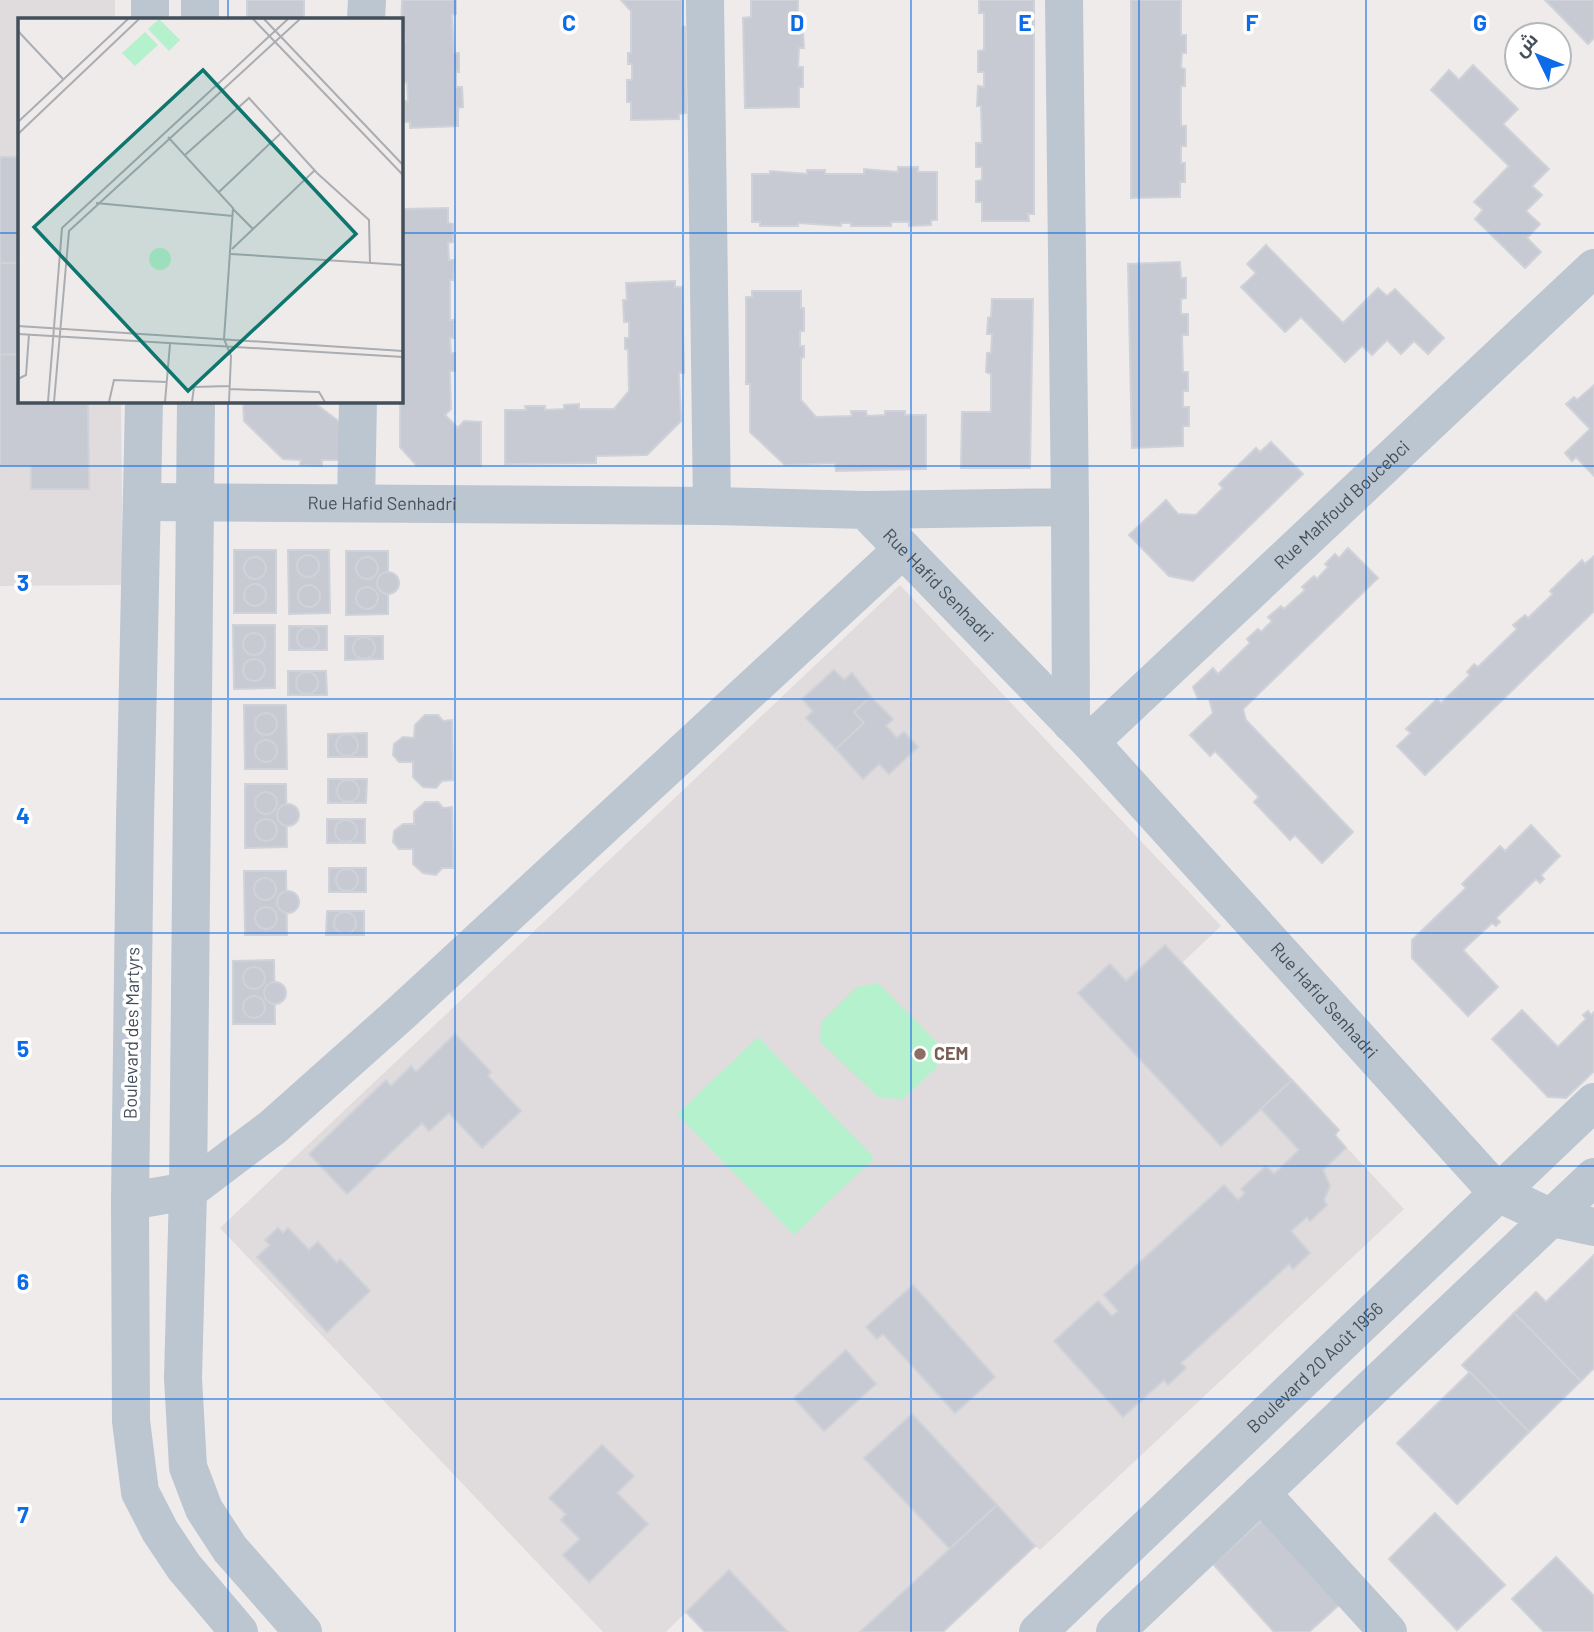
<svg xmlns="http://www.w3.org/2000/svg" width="1594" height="1632" font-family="Barlow,Cairo,sans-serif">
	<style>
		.education { fill: #e0dcdd }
		.garden { fill: #b5f1cc }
		.building { fill: #c7cad2; stroke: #cfd2d8; stroke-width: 2 }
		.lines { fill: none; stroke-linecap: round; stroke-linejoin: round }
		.minor { stroke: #bbc6d0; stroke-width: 38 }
		.grid { fill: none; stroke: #0c6ce8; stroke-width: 2; stroke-opacity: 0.55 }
		.education-dot { fill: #8d6e63; stroke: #fff; stroke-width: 2.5 }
		.labels { text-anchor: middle; stroke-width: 7; stroke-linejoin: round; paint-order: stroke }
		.street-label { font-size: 18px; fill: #434f5a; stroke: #fff }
		.education-label { font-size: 18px; font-weight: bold; fill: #785e54; stroke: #fff; text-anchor: start }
		.inset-road { fill: none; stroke: #aaadb1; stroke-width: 2 }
		.view { fill: #0f766e; fill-opacity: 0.15; stroke: #0f766e; stroke-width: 3.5 }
		.inset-edge { fill: none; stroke: #434f5a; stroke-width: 3.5 }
		.grid-label { font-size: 23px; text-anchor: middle; font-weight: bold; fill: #0c6ce8; stroke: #fff; stroke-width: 7; stroke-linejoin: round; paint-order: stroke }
	</style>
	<rect width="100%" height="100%" fill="#efebeb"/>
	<g class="education">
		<polygon points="0,0 115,0 115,19 19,19 19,401 121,401 123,585 0,586"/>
		<polygon points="900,585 1221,926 1182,963 1339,1130 1335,1135 1404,1209 1040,1550 1035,1546 943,1632 705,1632 686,1612 666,1632 603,1632 220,1228"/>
	</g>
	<g class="garden">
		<polygon points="878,983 938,1044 938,1066 903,1099 879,1098 820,1041 821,1022 857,987"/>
		<polygon points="758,1037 874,1158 794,1235 677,1114"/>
	</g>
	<g class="building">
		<rect x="247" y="0" width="57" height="19"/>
		<polygon points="402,0 456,0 456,14 452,15 454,53 459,53 459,72 456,72 456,87 462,87 463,107 458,108 458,126 410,128 410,122 405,122 404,101 408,101 407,83 403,82 402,43 405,43 404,32 401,32"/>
		<polygon points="621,0 682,0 682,26 685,27 686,113 679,114 679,119 631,120 631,102 627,102 627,80 632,80 632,64 628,64 628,53 631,53 631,11"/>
		<polygon points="751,0 798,0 798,34 803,33 804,48 799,48 798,67 803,67 803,87 799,87 799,107 745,108 743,18 751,17"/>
		<polygon points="979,0 1034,0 1034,214 1028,214 1029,221 982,221 982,202 976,202 976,181 982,180 982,167 976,167 976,143 982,143 981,106 977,106 978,86 984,87 984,72 978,72 978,51 984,50 984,13 979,13"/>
		<polygon points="1131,0 1181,0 1181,35 1186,35 1186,53 1182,53 1181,68 1185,69 1185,86 1181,86 1181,126 1186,126 1186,146 1181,146 1181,163 1185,163 1185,182 1180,182 1180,197 1131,198"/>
		<polygon points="1545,0 1594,0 1594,38 1588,44"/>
		<polygon points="1473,65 1518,109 1503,124 1549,169 1532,186 1542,195 1526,211 1540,224 1527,238 1541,252 1525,268 1475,219 1483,210 1474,202 1509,166 1431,90 1449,70 1459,80"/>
		<rect x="0" y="157" width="19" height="106"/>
		<polygon points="898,167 918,167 918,172 937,172 937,220 931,220 931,225 909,226 909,222 891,222 891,226 851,226 851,223 841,223 841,226 798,223 798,226 760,226 760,222 752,222 752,174 770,174 770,171 807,174 807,170 825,170 825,174 864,174 864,169 898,172"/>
		<polygon points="448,208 448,223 453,224 453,242 448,243 449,260 454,260 453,280 450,280 450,320 454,320 454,338 450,338 451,353 455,353 455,371 450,371 451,409 445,415 458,428 464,421 481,422 481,466 417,466 400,447 401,209"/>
		<polygon points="1266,245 1343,323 1378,288 1387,296 1395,289 1444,338 1428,354 1414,341 1401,354 1387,340 1372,355 1362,346 1345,362 1301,317 1285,332 1241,287 1256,273 1247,264"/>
		<polygon points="1180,262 1181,278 1186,278 1186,298 1181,299 1181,314 1188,314 1188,335 1182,335 1183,372 1188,372 1188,391 1183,391 1183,407 1189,407 1189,426 1183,426 1183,446 1132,448 1128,264"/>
		<polygon points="0,263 19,263 19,354 0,355"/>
		<polygon points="675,281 675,287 682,287 684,373 679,373 681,421 647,455 596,456 596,463 505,464 505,410 526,410 525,406 545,406 545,410 564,409 564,405 579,404 579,409 614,409 629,391 628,349 625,349 625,338 629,338 629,322 624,322 623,300 627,300 626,283"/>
		<polygon points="752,291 801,291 801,308 804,308 804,331 800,331 800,346 804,346 804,357 801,358 801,400 816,417 852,416 851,411 866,411 867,416 885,415 885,411 905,411 905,415 926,415 926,469 836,471 835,463 785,465 750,432 750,384 746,384 746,297 752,297"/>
		<polygon points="992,299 1033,299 1030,468 961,468 962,412 991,412 991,374 986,372 987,353 991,353 992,334 987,334 988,318 991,317"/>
		<polygon points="19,354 19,401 88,401 89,489 31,489 31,466 0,466 0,355"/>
		<polygon points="1594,385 1594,476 1576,457 1572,461 1565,453 1590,429 1566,404 1574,397 1577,400"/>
		<polygon points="243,401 312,401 341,423 340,460 322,460 322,466 300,465 301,460 283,459 244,421"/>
		<polygon points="1271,442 1303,474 1193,581 1169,576 1129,535 1166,500 1178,514 1196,515 1223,488 1219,484 1256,448 1260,452"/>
		<polygon points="1348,548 1378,578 1243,709 1246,720 1353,832 1322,863 1295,835 1290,840 1254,802 1259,797 1215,751 1210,756 1190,735 1213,713 1209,699 1198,699 1193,687 1213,668 1218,674 1250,643 1247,639 1258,629 1261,632 1272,621 1268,617 1281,606 1284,609 1305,590 1302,587 1314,576 1317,579 1328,567 1325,564 1335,554 1339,558"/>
		<rect x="234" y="550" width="42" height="63"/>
		<polygon points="288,550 329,550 330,613 289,614"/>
		<polygon points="346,551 388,551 388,614 346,615"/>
		<circle cx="308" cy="566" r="11"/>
		<polygon points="1594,556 1594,611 1425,775 1397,746 1411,733 1406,729 1437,699 1441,703 1470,675 1467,672 1474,664 1478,667 1517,629 1513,625 1525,615 1528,618 1553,594 1550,591 1582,560 1585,564"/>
		<circle cx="367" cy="568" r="11"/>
		<circle cx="255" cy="568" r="11"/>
		<circle cx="388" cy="583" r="11"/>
		<circle cx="255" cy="595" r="11"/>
		<circle cx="309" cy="596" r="11"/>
		<circle cx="367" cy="598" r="11"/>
		<polygon points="233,625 275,625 275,688 234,689"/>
		<rect x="289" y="626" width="38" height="24"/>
		<circle cx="308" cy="638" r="11"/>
		<circle cx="254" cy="644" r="11"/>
		<polygon points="345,636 383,636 383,659 345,660"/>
		<circle cx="364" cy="648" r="11"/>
		<circle cx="254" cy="670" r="11"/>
		<polygon points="834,670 844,680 852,673 871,697 854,712 864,723 836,749 806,718 813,711 802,699"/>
		<polygon points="288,671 326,671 327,695 288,695"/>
		<circle cx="307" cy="683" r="11"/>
		<polygon points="871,697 893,719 886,726 897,738 904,732 918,747 889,774 879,764 863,779 836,749 864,723 854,712"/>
		<polygon points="244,705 286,705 287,769 245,769"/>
		<circle cx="266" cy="724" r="11"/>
		<polygon points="425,715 438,715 443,721 452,720 453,780 442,781 436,788 423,787 413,777 413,762 399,762 393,755 394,744 403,737 414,738 415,725"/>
		<polygon points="367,733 367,757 328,757 328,734"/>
		<circle cx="347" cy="745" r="11"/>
		<circle cx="266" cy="751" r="11"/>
		<polygon points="328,779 367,779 366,803 328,803"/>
		<circle cx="348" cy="791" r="11"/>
		<polygon points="245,784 286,784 287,847 245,848"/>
		<circle cx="266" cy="803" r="11"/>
		<polygon points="425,802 438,802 443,808 452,807 453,868 442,868 436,875 423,873 413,864 413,849 399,849 393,842 394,831 403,824 414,824 414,812"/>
		<circle cx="288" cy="815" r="11"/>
		<rect x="327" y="819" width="38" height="24"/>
		<circle cx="266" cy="830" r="11"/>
		<circle cx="346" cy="831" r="11"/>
		<polygon points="1531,825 1560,856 1541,875 1544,879 1540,883 1536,879 1496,918 1500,922 1496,926 1492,923 1463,950 1498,987 1468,1016 1412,958 1412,940 1466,888 1462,884 1500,846 1505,851"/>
		<rect x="329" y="868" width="37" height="24"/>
		<circle cx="347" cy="880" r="11"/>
		<polygon points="244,871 286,871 287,935 245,935"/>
		<circle cx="265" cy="889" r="11"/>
		<circle cx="288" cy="902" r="11"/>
		<circle cx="266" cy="918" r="11"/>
		<polygon points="327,911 364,911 364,935 326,935"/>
		<circle cx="345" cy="923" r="11"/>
		<polygon points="1165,945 1292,1080 1221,1146 1078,993 1110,964 1126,981"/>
		<polygon points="274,960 275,1024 233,1024 233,961"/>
		<circle cx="254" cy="978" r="11"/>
		<circle cx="275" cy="993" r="11"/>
		<circle cx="254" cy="1007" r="11"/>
		<polygon points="1522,1010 1558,1047 1586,1019 1583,1015 1588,1011 1591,1015 1594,1012 1594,1071 1566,1098 1548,1097 1492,1039"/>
		<polygon points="455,1034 491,1072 488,1076 521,1111 482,1148 449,1113 429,1131 422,1123 347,1194 309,1154 386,1080 391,1086 411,1066 416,1072"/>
		<polygon points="1292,1080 1339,1130 1335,1135 1346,1148 1323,1170 1330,1186 1324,1200 1327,1205 1310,1221 1307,1217 1291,1231 1310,1253 1293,1269 1289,1264 1181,1363 1186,1368 1168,1385 1164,1380 1123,1417 1054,1341 1098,1301 1112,1316 1118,1311 1104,1295 1224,1185 1238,1200 1245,1193 1241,1189 1266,1166 1274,1174 1299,1150 1261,1109"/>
		<polygon points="278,1228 283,1233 288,1228 309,1250 318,1242 337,1263 340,1259 370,1291 327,1332 257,1257 270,1245 265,1240"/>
		<polygon points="1594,1255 1594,1368 1581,1381 1514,1313 1536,1292 1546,1302"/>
		<polygon points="913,1285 995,1377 955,1413 883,1334 877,1339 866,1327"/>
		<polygon points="1514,1313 1581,1381 1529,1432 1462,1365"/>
		<polygon points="846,1350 876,1384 824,1431 794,1398"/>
		<polygon points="1470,1372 1529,1432 1457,1504 1397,1443"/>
		<polygon points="912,1414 997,1505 950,1549 864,1458"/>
		<polygon points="602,1445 634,1476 617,1493 648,1524 589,1582 563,1555 580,1539 561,1520 566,1514 549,1498"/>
		<polygon points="997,1505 1035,1546 943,1632 860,1632"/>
		<polygon points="1270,1513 1347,1598 1309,1632 1274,1632 1213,1564"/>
		<polygon points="1435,1513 1505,1585 1457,1630 1389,1559"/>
		<polygon points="1556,1557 1594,1596 1594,1632 1544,1632 1512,1599"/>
		<polygon points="729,1570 788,1632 705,1632 686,1612"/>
	</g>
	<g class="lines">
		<g class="minor">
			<polyline points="705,0 712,506"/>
			<polyline points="150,19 150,0"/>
			<polyline points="200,19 200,0"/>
			<polyline points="366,19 367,0"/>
			<polyline points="144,401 135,821 130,1201 131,1421 140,1492 160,1531 184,1567 239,1632"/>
			<polyline points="196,401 188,1191 183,1378 188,1467 204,1509 230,1549 303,1632"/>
			<path id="s1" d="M142 502 712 506 865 510 1090 742 1498 1193 1552 1218 1594 1227"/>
			<polyline points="356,503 358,401"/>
			<polyline points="1070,507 1071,723"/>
			<polyline points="865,510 1070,507 1064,0"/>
			<path id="s2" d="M1090 742 1594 268"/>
			<polyline points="130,1201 188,1191 273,1127 401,1013 903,549"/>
			<polyline points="1261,1493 1388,1632"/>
			<path id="s3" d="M1038 1632 1594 1102"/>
			<polyline points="1115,1632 1594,1177"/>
		</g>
	</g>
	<path class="grid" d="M228 0V19M455 0V1632M683 0V1632M911 0V1632M1139 0V1632M1366 0V1632M0 233H19M401 233H1594M228 401V1632M0 466H1594M0 699H1594M0 933H1594M0 1166H1594M0 1399H1594"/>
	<circle class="education-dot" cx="920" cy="1054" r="7"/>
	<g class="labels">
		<g class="street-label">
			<text dy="6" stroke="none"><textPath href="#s1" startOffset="240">Rue Hafid Senhadri</textPath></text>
			<text dy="6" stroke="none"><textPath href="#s2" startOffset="346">Rue Mahfoud Boucebci</textPath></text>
			<text dy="6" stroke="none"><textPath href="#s1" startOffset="828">Rue Hafid Senhadri</textPath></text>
			<text dy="6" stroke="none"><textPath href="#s1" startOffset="1395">Rue Hafid Senhadri</textPath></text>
			<text transform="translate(132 1033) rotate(-89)" y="6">Boulevard des Martyrs</text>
			<text dy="6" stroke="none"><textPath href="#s3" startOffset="383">Boulevard 20 Août 1956</textPath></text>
		</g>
		<g class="education-label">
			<text x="934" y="1060">CEM</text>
		</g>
	</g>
	<g transform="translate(18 18)">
		<rect width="385" height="385" fill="#efebeb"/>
		<path d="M141 1 162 22 151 33 130 11ZM127 14 140 27 117 48 104 35ZM131 241a11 11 0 1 1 22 0a11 11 0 1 1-22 0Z" fill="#b5f1cc"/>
		<path class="inset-road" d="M235 1 385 157M246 1 385 147M0 13 45 61M0 104 110 1M0 116 121 1M150 119 215 190 206 321 213 338 211 384M167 137 231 80 299 155 351 202 352 245M201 174 263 115M78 185 215 198M215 191 235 211 297 152M214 231 235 211M213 236 385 247M0 308 385 333M0 316 385 339M0 361 8 357 11 316M211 371 301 374 307 384M30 384 44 210 270 1M36 384 51 213 282 1M91 384 96 362 149 364M147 384 152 326M174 384 176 369 211 368"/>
		<path class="view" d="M185 52 338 216 170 373 16 209Z"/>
		<rect width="385" height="385" class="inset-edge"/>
	</g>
	<g class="grid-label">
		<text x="569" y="31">C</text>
		<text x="797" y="31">D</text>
		<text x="1025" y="31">E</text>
		<text x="1252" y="31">F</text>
		<text x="1480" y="31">G</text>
		<text x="23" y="591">3</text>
		<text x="23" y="824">4</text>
		<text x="23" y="1057">5</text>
		<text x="23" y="1290">6</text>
		<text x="23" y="1523">7</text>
	</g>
	<g transform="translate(1538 56) rotate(313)"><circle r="33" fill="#ffffff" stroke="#b4b9bd" stroke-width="2"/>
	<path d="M0-5L12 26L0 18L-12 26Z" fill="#0c6ce8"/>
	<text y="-10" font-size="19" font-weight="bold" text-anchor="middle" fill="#434f5a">ش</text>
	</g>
</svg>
